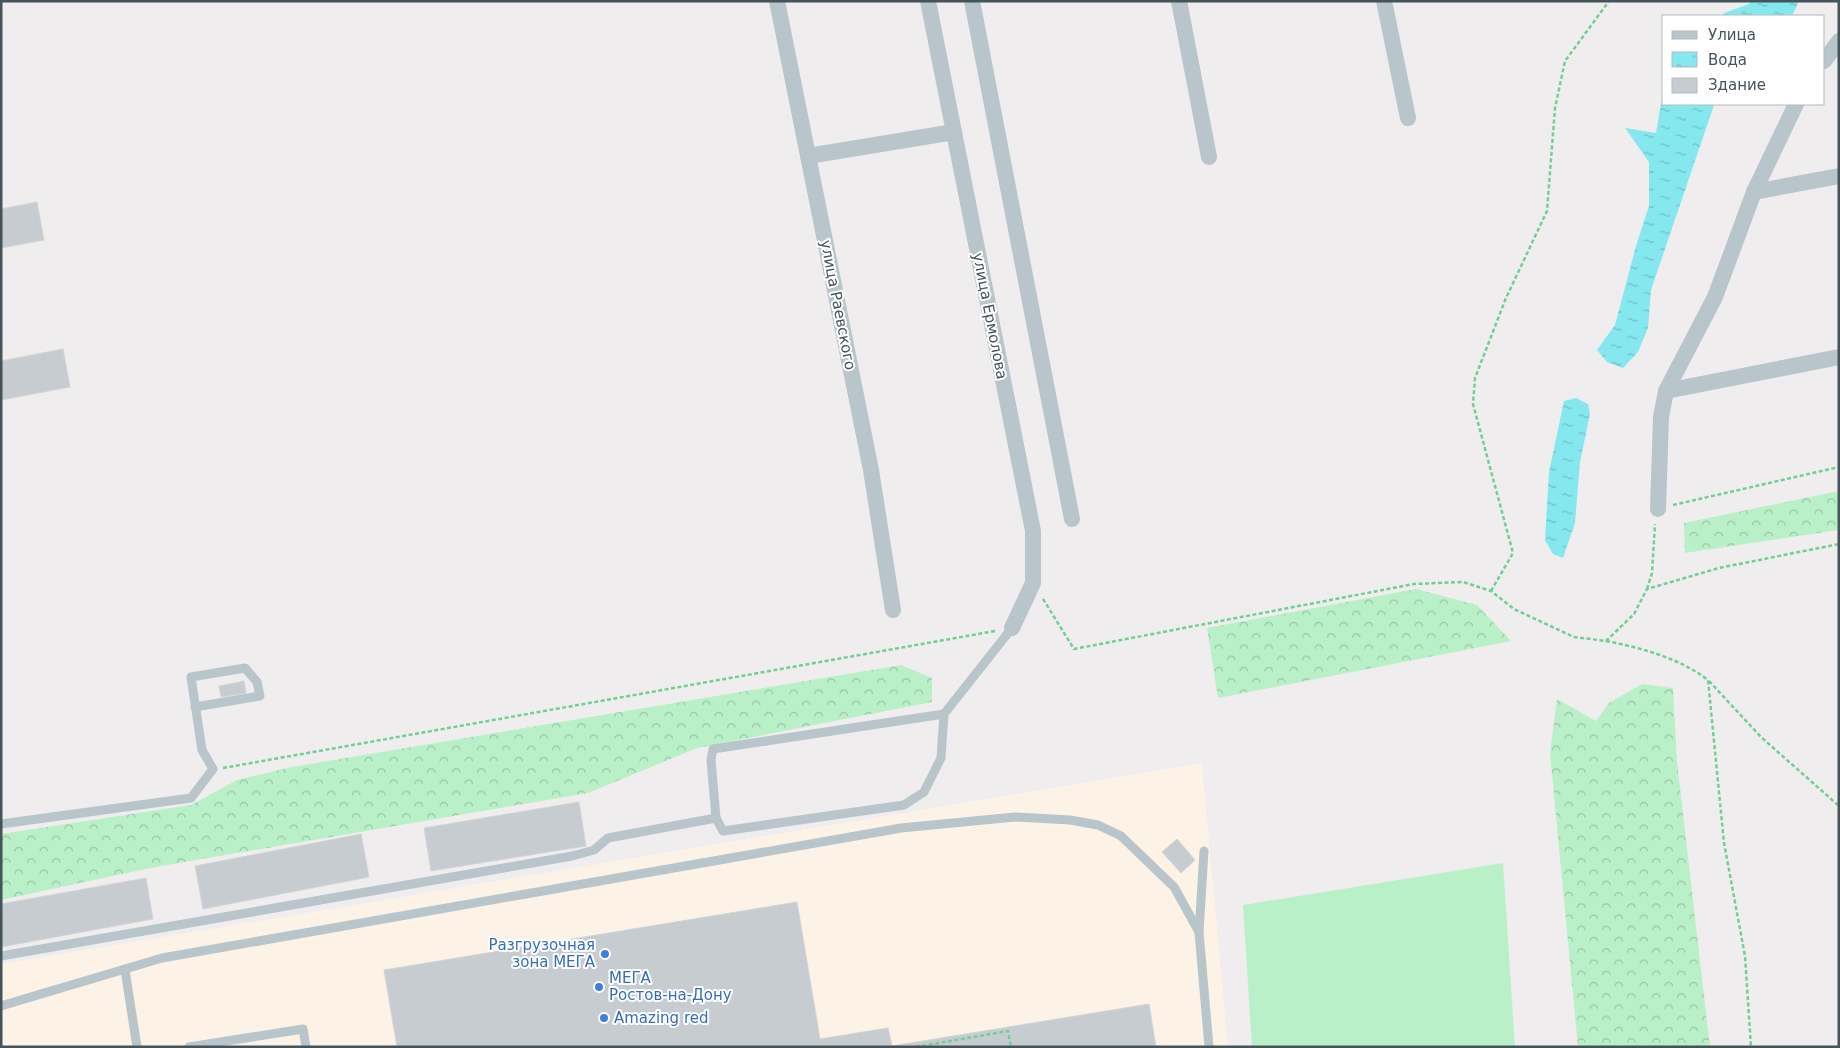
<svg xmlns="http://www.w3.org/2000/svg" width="1840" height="1048" font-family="'DejaVu Sans',sans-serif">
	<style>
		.commercial { fill: #fcf2e5 }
		.grass { fill: #baf0c7 }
		.forest { fill: url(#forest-crowns) }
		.water { fill: url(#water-ripples) }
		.building { fill: #c7ccd0; stroke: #d1d5d9 }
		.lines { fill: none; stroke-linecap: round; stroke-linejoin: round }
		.path { stroke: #71cf93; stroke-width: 2.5; stroke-dasharray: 4 2.5; stroke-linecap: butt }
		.lane { stroke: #b8c5cb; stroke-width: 9 }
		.street { stroke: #b8c5cb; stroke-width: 16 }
		.shop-dot { fill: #3f7fe0; stroke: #fff; stroke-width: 2 }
		.labels { text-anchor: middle; stroke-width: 4; stroke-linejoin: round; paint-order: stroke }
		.street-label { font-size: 15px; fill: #45545b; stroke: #fff }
		.shop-label { font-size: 15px; fill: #366cbe; stroke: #fff; text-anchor: start }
	</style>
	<defs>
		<pattern id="forest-crowns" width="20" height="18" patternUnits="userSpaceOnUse" patternTransform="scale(1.25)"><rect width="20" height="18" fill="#baf0c7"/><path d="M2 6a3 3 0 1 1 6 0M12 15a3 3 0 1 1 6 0" fill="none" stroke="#99c5a5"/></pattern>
		<pattern id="water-ripples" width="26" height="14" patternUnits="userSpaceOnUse" patternTransform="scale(1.25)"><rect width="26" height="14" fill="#85e8ee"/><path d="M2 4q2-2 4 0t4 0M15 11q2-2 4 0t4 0" fill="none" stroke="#6fbfc4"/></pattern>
	</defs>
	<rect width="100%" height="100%" fill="#f0edee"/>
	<polygon class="commercial" points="1202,763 1228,1047 1,1047 1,964"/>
	<polygon class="grass" points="1503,863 1515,1047 1252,1047 1243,905"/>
	<g class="forest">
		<polygon points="1839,491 1839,530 1685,553 1684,523"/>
		<polygon points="1416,589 1477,605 1511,641 1218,698 1207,628"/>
		<polygon points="901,665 932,678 932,702 697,748 588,793 150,868 1,900 1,834 191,805 237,780 292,767"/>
		<polygon points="1642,684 1673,688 1677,762 1710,1047 1578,1047 1550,753 1557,699 1596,721 1609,703"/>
	</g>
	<g class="water">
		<polygon points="1750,1 1799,1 1792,16 1722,16 1724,13 1749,4"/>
		<polygon points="1664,99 1664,104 1714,105 1651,290 1648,328 1638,352 1623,368 1607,362 1597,350 1615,325 1636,246 1649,206 1649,162 1625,128 1656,133 1661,103"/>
		<polygon points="1576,398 1588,404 1590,414 1580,462 1575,523 1563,558 1553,554 1545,540 1549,472 1564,401"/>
	</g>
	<g class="building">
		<polygon points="37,202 44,240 1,248 1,209"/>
		<polygon points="63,349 70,387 1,400 1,361"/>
		<polygon points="244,681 246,693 221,697 219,686"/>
		<polygon points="579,802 586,846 431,871 424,828"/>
		<polygon points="361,834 369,877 203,909 195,866"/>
		<polygon points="1177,839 1195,860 1181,873 1162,852"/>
		<polygon points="146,878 153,919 1,947 1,904"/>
		<polygon points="797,902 820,1039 888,1028 892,1046 1149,1004 1156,1047 397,1047 384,970"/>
	</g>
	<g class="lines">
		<g class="path">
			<polyline points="1673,505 1839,467"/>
			<polyline points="1647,589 1652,573 1655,524"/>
			<polyline points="1491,591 1513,553 1473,404 1475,378 1506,298 1547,211 1555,108 1565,61 1609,1"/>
			<polyline points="1043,599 1074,649 1414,584 1463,582 1491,591 1514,609 1574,637 1606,641 1634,614 1647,589 1719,568 1839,544"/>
			<path d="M1606 641C1642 648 1679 658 1708 680L1724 843 1745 956 1751 1047"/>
			<polyline points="1709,681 1761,737 1839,806"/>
			<polyline points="223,768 995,631"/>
			<polyline points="916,1047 1008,1031 1011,1047"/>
		</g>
		<g class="lane">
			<polyline points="716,818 711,760 713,749 944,714"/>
			<polyline points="1,824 191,798 213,769 202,750 191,677 245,668 257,682 260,696 195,707"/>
			<polyline points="1204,851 1199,932 1209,1047"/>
			<polyline points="1,956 572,856 594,850 608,838 716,818 723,831 904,805 924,792 941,758 944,714 1012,628"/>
			<polyline points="125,970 137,1047"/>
			<polyline points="1,1006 162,958 901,828 1015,817 1070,820 1098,825 1121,836 1174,887 1199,932"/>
			<polyline points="189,1047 303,1029 306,1047"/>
		</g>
		<g class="street">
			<polyline points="777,1 871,470 893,610"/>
			<polyline points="928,1 1033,531 1033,583 1012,628"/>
			<polyline points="972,1 1072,519"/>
			<polyline points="1179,1 1209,157"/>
			<polyline points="1384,1 1408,118"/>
			<polyline points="1824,61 1839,41"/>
			<polyline points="808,156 954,132"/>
			<polyline points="1754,192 1839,176"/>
			<polyline points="1666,391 1839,357"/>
			<polyline points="1658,509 1661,417 1666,391 1715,297 1754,192 1796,104"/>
		</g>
	</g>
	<g class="shop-dot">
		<circle cx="605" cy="954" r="5"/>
		<circle cx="599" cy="987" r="5"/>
		<circle cx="604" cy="1018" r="5"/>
	</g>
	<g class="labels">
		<g class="street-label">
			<text transform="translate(838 305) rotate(79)" y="5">улица Раевского</text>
			<text transform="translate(990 316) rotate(79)" y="5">улица Ермолова</text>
		</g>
		<g class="shop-label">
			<text x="595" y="950" text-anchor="end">Разгрузочная<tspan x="595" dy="17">зона МЕГА</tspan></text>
			<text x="609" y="983">МЕГА<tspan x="609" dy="17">Ростов-на-Дону</tspan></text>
			<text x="614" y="1023">Amazing red</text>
		</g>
	</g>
	<rect width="1840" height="1048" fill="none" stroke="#45545b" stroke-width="5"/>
	<rect x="1662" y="15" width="162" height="90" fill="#ffffff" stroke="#b5bbbd"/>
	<rect x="1672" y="31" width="25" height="8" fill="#b8c5cb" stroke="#b5bbbd"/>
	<text x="1708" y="40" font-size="15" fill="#45545b">Улица</text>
	<rect x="1672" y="52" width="25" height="15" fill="url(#water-ripples)" stroke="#b5bbbd"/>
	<text x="1708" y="65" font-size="15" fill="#45545b">Вода</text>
	<rect x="1672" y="78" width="25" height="15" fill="#c7ccd0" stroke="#b5bbbd"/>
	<text x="1708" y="90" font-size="15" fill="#45545b">Здание</text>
</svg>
